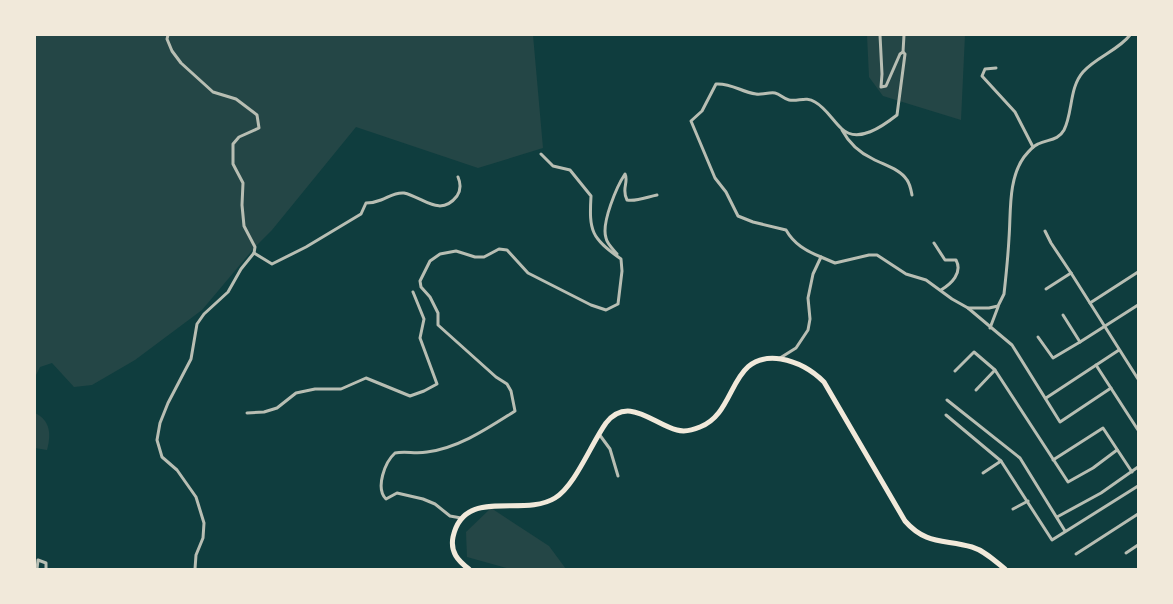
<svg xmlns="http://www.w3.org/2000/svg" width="1173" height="604" font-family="Helvetica,sans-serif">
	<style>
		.green { fill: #244646 }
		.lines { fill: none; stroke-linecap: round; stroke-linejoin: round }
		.minor { stroke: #b8beb3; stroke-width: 3 }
		.trunk { stroke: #f1e9da; stroke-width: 5 }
	</style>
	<rect width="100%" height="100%" fill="#0f3d3e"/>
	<g class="green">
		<polygon points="35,35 533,35 543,148 478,168 356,127 272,230 255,247 202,310 135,360 92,385 74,387 52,363 40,367 35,377"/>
		<polygon points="867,35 965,35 961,120 883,96 869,77"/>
		<path d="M35 413C51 421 51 435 47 450L35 448Z"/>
		<polygon points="491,508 549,546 566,569 510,569 467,557 466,532"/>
	</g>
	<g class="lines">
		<g class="minor">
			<polyline points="168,35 167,39 172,51 181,63 213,92 236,99 257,115 259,128 239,137 233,144 233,164 243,183 242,205 244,226 255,247 254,253"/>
			<polyline points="903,52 904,35"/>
			<polyline points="996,68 985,69 982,76 1015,112 1033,147"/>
			<path d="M842 130C849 143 860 153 873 159 884 165 900 169 907 180 910 184 911 190 912 195"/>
			<polyline points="1045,231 1051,243 1071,273 1138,379"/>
			<path d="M934 243 945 260H956C963 273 951 284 941 290"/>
			<path d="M617 254C614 250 607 244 606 238 601 223 617 186 625 174 629 182 621 189 627 200 636 202 647 197 657 195"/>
			<path d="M821 257C806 251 794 244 786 230L753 222 738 216 726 192 715 178 691 121 702 111 716 84C732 83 741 92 756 94 762 95 769 92 775 93 780 94 784 99 789 100 798 102 806 96 815 102 826 108 833 121 842 129 858 144 883 126 897 115L905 54 903 52 900 54 886 86 881 87 882 74 880 35"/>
			<polyline points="1046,289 1071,273"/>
			<polyline points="1090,303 1138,272"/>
			<polyline points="968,308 1012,345 1060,422 1111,388"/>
			<polyline points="1063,315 1080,342"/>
			<polyline points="990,328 998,307"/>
			<polyline points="1038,337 1053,358 1080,342 1138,305"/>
			<path d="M780 358 796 348 808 330 810 319 808 298 813 274 821 257 835 263 869 255H877L906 274 926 280 952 299 968 308H989L998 306 1004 294C1006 276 1008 257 1009 238 1011 212 1008 179 1024 157 1028 152 1033 146 1038 144 1048 139 1058 141 1064 130 1073 112 1069 88 1083 72 1096 57 1119 50 1130 35"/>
			<polyline points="1096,365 1138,430"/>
			<polyline points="955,371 974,352 995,370 1068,482 1093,468 1117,450"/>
			<polyline points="976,390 995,370"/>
			<polyline points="1046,398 1119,350"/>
			<polyline points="947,400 1020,458 1065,531"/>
			<polyline points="247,413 264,412 277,408 296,393 315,389 341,389 366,378 410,396 424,391 437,384 420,338 424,319 413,292"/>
			<polyline points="946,415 1001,461 1052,540 1138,486"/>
			<polyline points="599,434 610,449 618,476"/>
			<polyline points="1053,460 1103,428 1132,472"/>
			<polyline points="983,473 1001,461"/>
			<polyline points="1013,509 1028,501"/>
			<polyline points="1057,517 1101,493 1138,467"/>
			<path d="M461 518 450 516 435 504 423 499 397 493 386 499C375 488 385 462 395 453 405 451 416 454 427 452 459 448 488 428 515 411L511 391 507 384 496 377 438 325V313L430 297 421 287 420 281 430 261 440 254 456 251 475 257H484L499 249 507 250 528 273 591 305 606 310 618 304 622 271 621 259C591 238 589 231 591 196L570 170 553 166 541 154"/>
			<polyline points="1126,553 1138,545"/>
			<polyline points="1076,554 1138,514"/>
			<polyline points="37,569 38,560 46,563 46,569"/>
			<path d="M195 569 196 555 203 538 204 523 196 497 177 470 162 457 157 440 160 423 168 403 191 359 197 324 204 314 228 292 241 269 254 253 272 264 306 247 361 214 366 203C371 203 376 202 381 200 389 197 395 192 404 193 423 197 440 218 457 196 461 190 461 184 458 177"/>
		</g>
		<path class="trunk" d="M469 569C458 561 450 552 453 537 464 486 523 518 555 498 575 486 591 444 606 423 628 395 653 424 677 430 684 432 693 430 700 427 738 413 728 351 781 359 798 362 812 370 824 382L905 521C926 545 944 539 972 547 985 551 995 561 1005 569"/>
	</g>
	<rect width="1173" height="604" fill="none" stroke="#f1e9da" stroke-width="72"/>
</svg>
